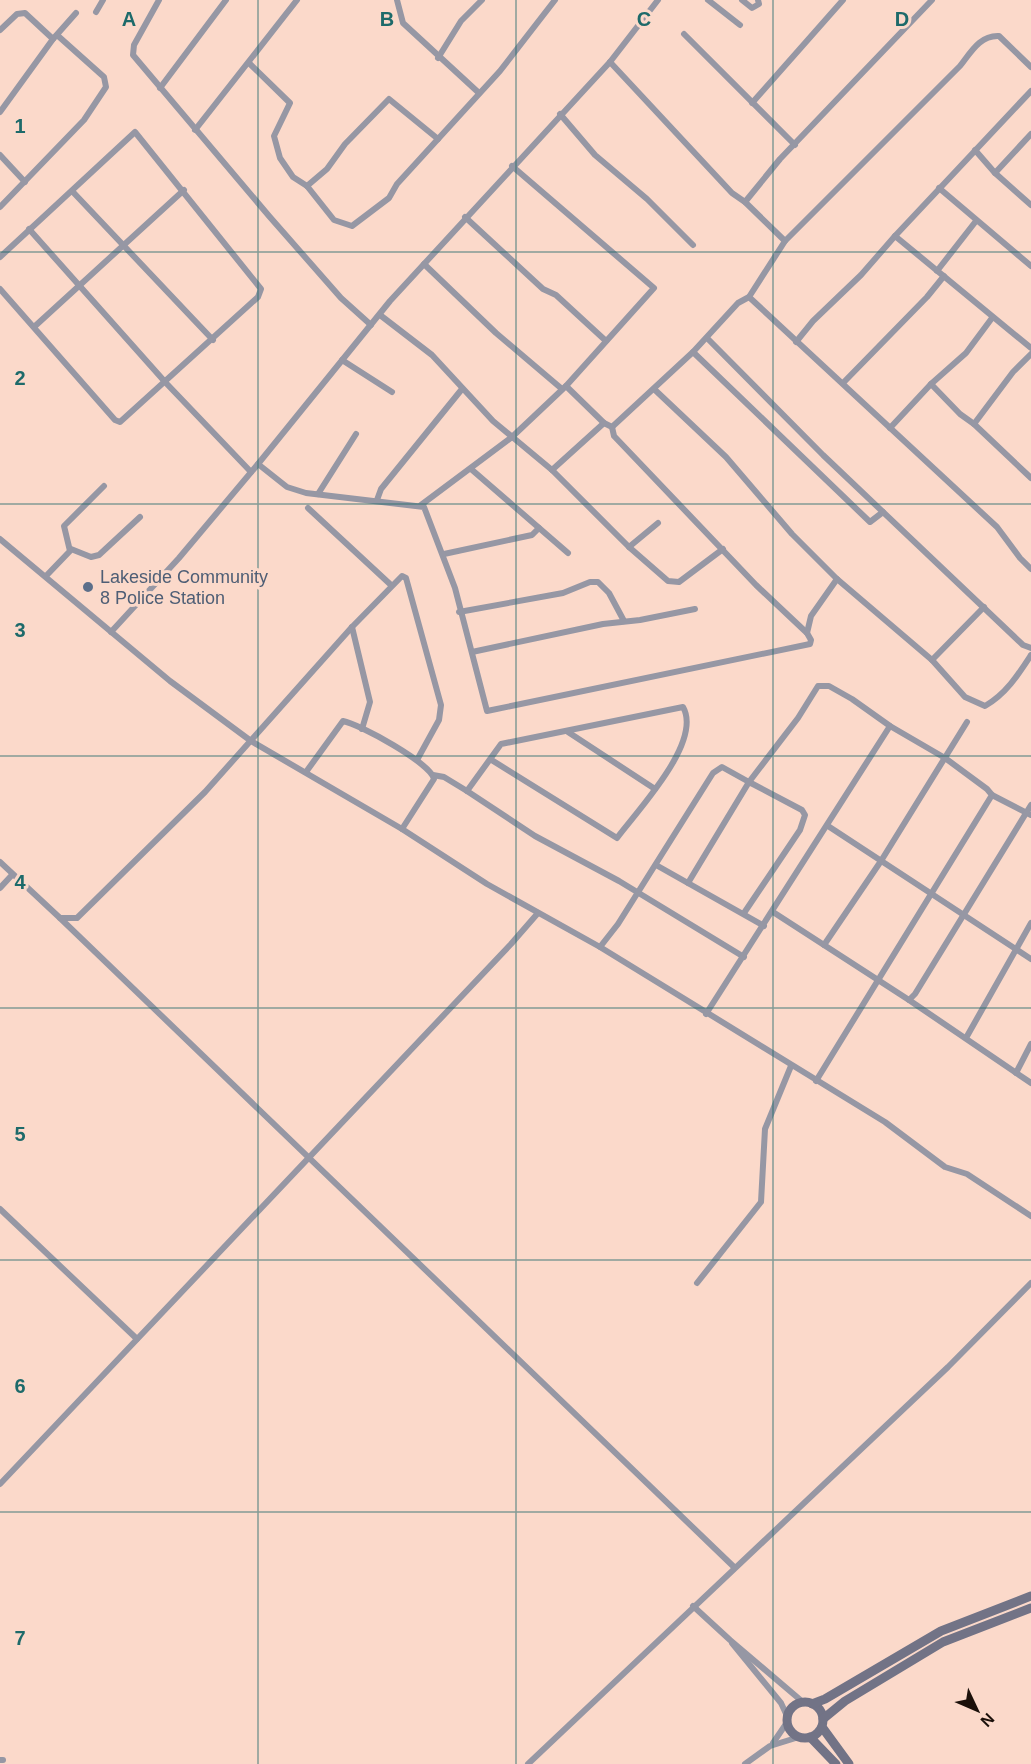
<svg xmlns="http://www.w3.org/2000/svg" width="1031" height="1764" font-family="Arial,sans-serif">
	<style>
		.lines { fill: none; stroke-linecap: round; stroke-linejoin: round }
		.street { stroke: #9697a4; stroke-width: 6 }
		.secondary { stroke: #727386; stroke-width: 9 }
		.grid { fill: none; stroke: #1d6a6a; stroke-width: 1.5; stroke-opacity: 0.55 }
		.service-dot { fill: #5c6f8a; stroke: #fbd9ca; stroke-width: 2 }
		.labels { text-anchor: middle; stroke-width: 6; stroke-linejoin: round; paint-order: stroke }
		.service-label { font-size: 18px; fill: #4e5e75; stroke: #fbd9ca; text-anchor: start }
		.grid-label { font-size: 20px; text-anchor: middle; font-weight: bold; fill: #1d6a6a; stroke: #fbd9ca; stroke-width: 6; stroke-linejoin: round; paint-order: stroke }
	</style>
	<rect width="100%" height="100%" fill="#fbd9ca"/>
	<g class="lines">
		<g class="street">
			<polyline points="159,0 134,45 133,55 269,216 341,298 371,325"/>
			<polyline points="397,0 403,23 479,93"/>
			<polyline points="708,0 740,25"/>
			<polyline points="742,0 752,8 759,4 758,0"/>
			<polyline points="96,12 103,0"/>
			<polyline points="0,30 17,14 25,13 53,39"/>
			<polyline points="684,34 795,145"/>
			<polyline points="438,58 461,21 482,0"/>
			<polyline points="610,62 732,193 745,202 785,241"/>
			<polyline points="249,63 290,103 274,136 280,158 293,177 307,186 334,220 352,226 389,198 397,184 500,71 555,0"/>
			<polyline points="160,88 226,0"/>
			<polyline points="752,103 843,0"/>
			<polyline points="0,112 53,39 76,13"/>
			<polyline points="560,114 595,155 647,199 693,245"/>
			<polyline points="195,130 297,0"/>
			<polyline points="975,150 995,173 1031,205"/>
			<polyline points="0,155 25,182"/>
			<polyline points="512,166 654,288 566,386"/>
			<polyline points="995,173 1031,134"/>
			<polyline points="307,186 327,169 345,144 389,99 438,139"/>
			<polyline points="939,188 1031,266"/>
			<polyline points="72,191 213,340"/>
			<polyline points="745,202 780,159 932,0"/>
			<polyline points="0,207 84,120 106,87 104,77 57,35"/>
			<polyline points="465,217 543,289 556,295 606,341"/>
			<polyline points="29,229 166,383 251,472"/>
			<polyline points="895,236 1031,91"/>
			<polyline points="0,257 135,132 261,289 258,297 120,422 115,420 0,289"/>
			<polyline points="424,264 496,333 562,389"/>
			<polyline points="937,271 976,221"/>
			<polyline points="749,297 997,527 1020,558 1031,569"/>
			<polyline points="380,315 432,355 493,421 552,470 629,547 668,581 679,582 723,549"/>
			<polyline points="34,327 184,190"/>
			<polyline points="707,338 823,455 1023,645 1031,648"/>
			<polyline points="796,342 813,321 861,275 895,236 1031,348"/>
			<polyline points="693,352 870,522 883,512"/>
			<polyline points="342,360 392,392"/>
			<polyline points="843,383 927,297 944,276"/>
			<polyline points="931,384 960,414 974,424 1031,478"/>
			<path d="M654 389 726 457 792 534 837 579 932 660 965 697 985 706C1006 694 1018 675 1031 655"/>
			<polyline points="974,424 1013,372 1031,354"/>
			<path d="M612 427 693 352 738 303 749 297 785 241 960 66C971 52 980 35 999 36L1031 67"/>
			<polyline points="890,428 931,384 966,353 992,318"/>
			<polyline points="258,464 287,487 306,493 424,507 455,588 487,711 810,644 811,640 807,633 756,585 614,436 612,427"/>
			<polyline points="471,469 568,553"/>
			<polyline points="552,470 604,423"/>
			<polyline points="318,494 356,434"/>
			<polyline points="377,500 381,489 462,389"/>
			<polyline points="421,505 512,437 566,386 604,423 612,427"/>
			<polyline points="308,508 391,585"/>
			<polyline points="0,539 170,681 251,741 402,829 487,884 600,947 885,1122 945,1167 967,1174 1031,1216"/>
			<polyline points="629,547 658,523"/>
			<polyline points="71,549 91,557 99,555 140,517"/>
			<polyline points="444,554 532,535 539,528"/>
			<polyline points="46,576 70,551 64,526 104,486"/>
			<polyline points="459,612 563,593 590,582 598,582 609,593 624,621"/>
			<polyline points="352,627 370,702 362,729"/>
			<polyline points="111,632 179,558 258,464 390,301 610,62 658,0"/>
			<polyline points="807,633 811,616 837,579"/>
			<polyline points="472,652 603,624 640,620 695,609"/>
			<polyline points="932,660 984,607"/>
			<polyline points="568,732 655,789"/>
			<path d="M306 772 343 721C359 724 431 763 434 779L402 829"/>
			<polyline points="433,775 444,777 467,791 535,836 619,881 744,957"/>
			<path d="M467 791 501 744 683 707C703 742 637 811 617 838L490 759"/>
			<polyline points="992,795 1031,815"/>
			<polyline points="828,826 1031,959"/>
			<polyline points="0,862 60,918 77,918 205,792 352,627 402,576 406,578 441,705 439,720 417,760"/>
			<polyline points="656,865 764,926"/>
			<polyline points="688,883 749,782 802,810 805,815 800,830 744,913"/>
			<polyline points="0,888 12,875"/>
			<polyline points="773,912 909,1000 915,994 1031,805"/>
			<polyline points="60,918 734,1567"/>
			<polyline points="824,945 881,861 967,722"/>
			<polyline points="600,947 618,924 713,773 722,767 749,782 798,718 818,686 829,686 852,699 890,726 945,758 987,789 992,795 816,1081"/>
			<polyline points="909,1000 1031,1083"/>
			<polyline points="706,1014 890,726"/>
			<polyline points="966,1038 1031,923"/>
			<polyline points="1016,1073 1031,1044"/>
			<polyline points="0,1209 137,1339"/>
			<polyline points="697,1283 761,1202 765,1129 791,1066"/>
			<polyline points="0,1484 511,944 538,913"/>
			<polyline points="693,1606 730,1640 804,1703"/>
			<polyline points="732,1643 781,1703 788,1718"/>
			<polyline points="773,1743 788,1721"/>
			<polyline points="0,1760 3,1760"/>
			<polyline points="528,1764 948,1367 1031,1283"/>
			<polyline points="745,1764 770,1746 799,1737"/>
		</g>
		<g class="secondary">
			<circle cx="805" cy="1720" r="18"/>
			<polyline points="812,1704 825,1699 941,1631 1031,1596"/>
			<polyline points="823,1719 845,1701 943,1642 1031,1608"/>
			<polyline points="822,1727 849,1764"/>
			<polyline points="810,1737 836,1764"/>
		</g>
	</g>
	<path class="grid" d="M258 0V1764M516 0V1764M773 0V1764M0 252H1031M0 504H1031M0 756H1031M0 1008H1031M0 1260H1031M0 1512H1031"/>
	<circle class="service-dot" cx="88" cy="587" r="6"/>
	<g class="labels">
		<g class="service-label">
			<text x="100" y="583">Lakeside Community<tspan x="100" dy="21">8 Police Station</tspan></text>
		</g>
	</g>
	<g class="grid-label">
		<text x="129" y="26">A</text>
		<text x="387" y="26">B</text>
		<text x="644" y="26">C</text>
		<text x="902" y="26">D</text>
		<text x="20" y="133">1</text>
		<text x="20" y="385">2</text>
		<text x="20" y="637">3</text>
		<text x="20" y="889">4</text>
		<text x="20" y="1141">5</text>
		<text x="20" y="1393">6</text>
		<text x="20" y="1645">7</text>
	</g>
	<g transform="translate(977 1710) rotate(134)" stroke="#fbd9ca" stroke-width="4.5" paint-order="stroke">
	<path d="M0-4.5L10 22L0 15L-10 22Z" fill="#1b100a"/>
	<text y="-9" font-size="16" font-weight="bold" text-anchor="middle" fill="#1b100a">N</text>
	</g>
</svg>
